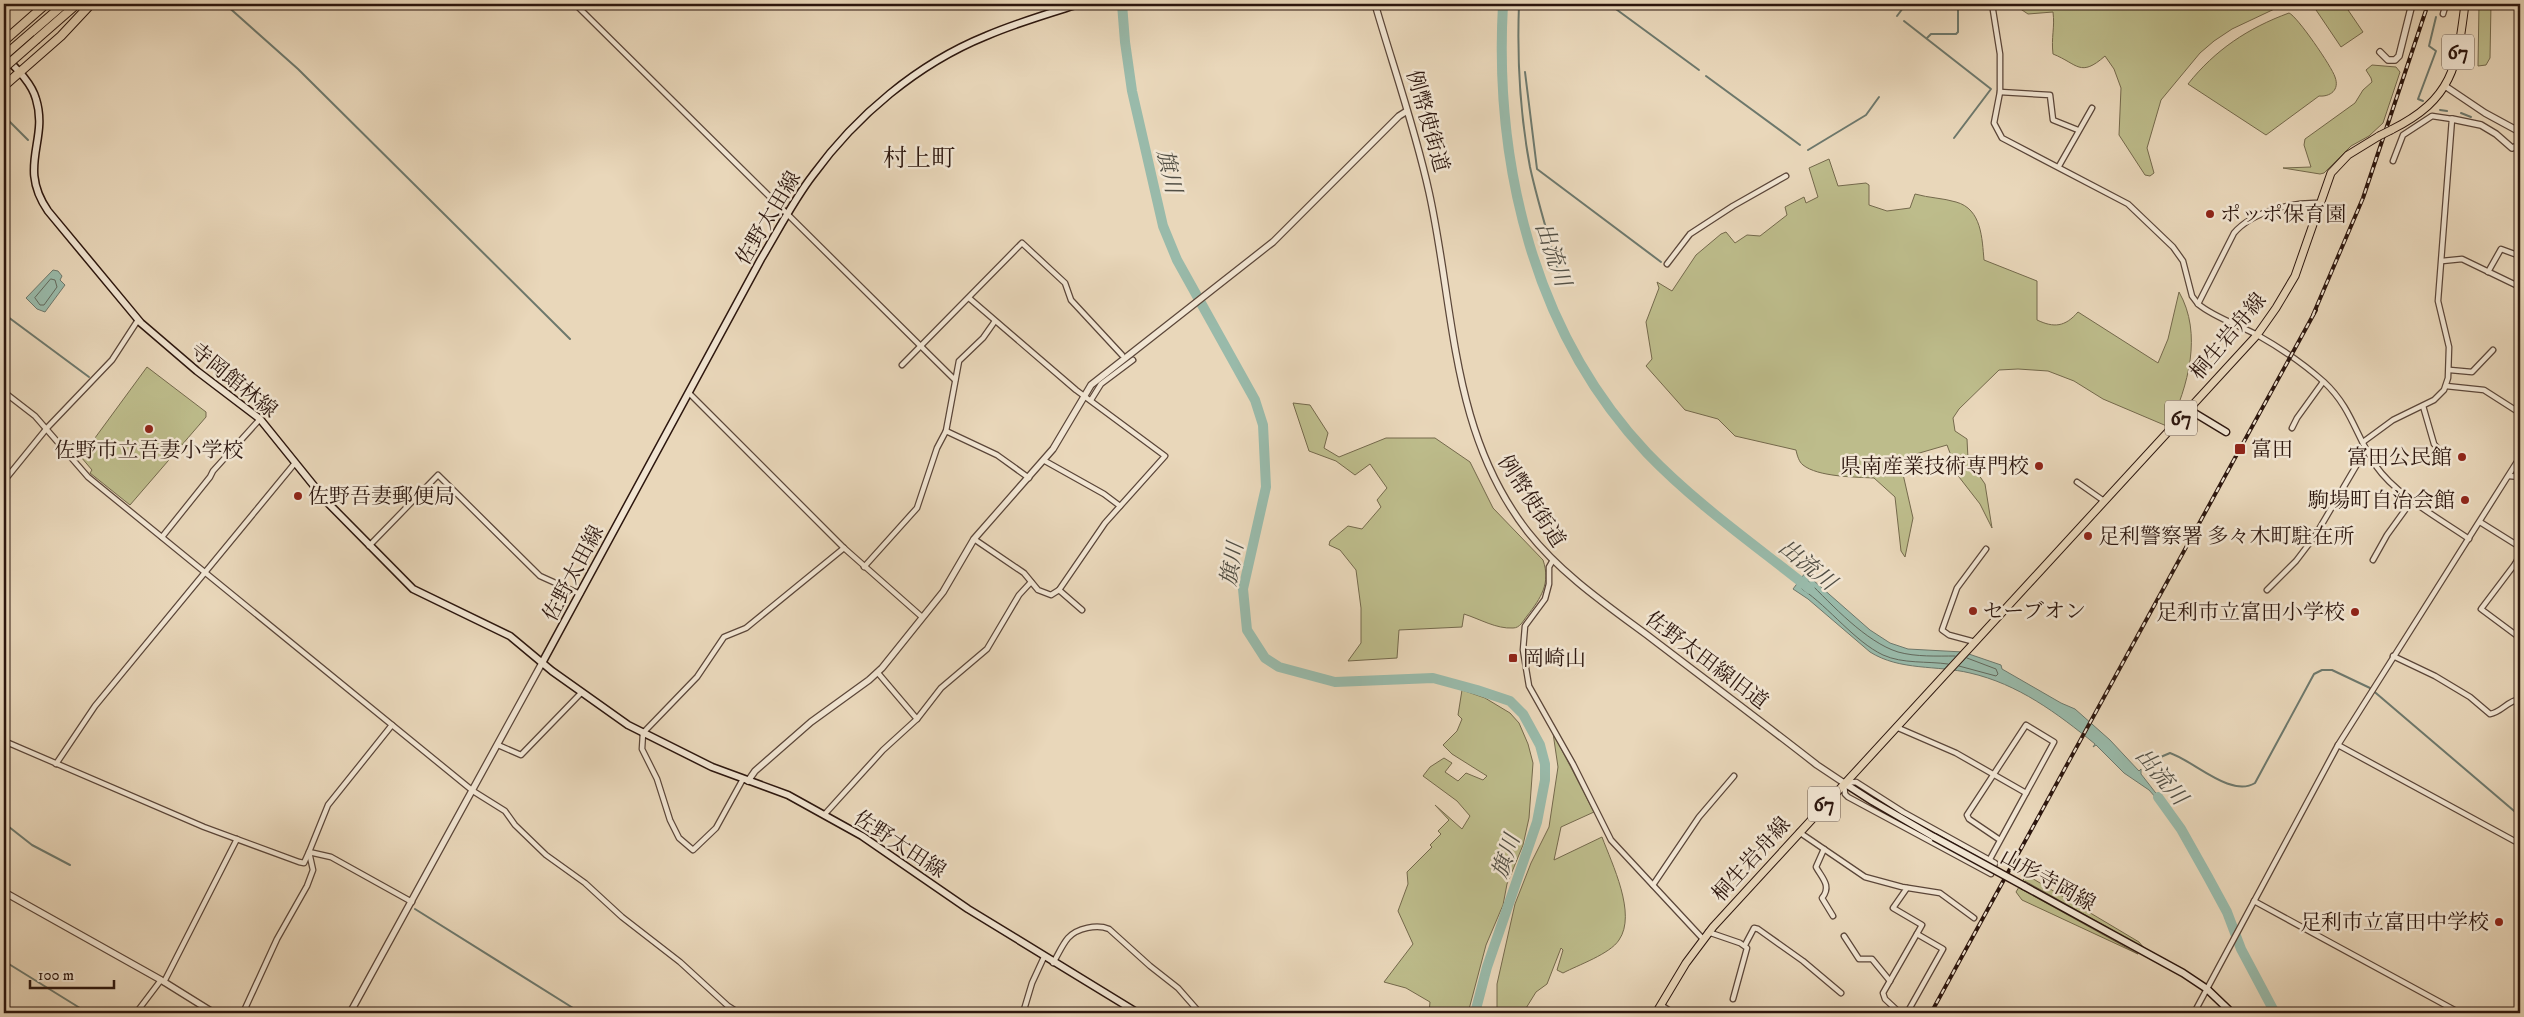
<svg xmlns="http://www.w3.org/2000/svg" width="2524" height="1017" font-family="'IM FELL DW Pica','Noto Serif JP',serif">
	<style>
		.green { fill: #bdbc8b; stroke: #74694c }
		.water { fill: #99baaa; stroke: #6d786c }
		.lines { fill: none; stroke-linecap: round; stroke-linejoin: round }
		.shore { stroke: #62685c; stroke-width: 1 }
		.stream { stroke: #6d786c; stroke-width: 2 }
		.river { stroke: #99baaa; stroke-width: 10 }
		.minor-casing { stroke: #5b4639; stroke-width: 7 }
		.tertiary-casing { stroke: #5b4639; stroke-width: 8 }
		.secondary-casing { stroke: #2c160e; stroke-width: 9 }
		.primary-casing { stroke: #2c160e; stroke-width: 9 }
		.trunk-casing { stroke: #2c160e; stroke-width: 10 }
		.minor { stroke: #f1e5d2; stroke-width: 4.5 }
		.tertiary { stroke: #f1e5d2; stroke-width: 5.5 }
		.secondary { stroke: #f1e5d2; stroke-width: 6 }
		.primary { stroke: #e9d7ba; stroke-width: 7 }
		.trunk { stroke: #e9d7ba; stroke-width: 8 }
		.rail-casing { stroke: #2c160e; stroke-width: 4 }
		.rail { stroke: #f1e5d2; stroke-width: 2; stroke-dasharray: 5.5; stroke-linecap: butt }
		.secondary-bridge-casing { stroke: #2c160e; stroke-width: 9; stroke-linecap: butt }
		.primary-bridge-casing { stroke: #2c160e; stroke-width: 9; stroke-linecap: butt }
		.trunk-bridge-casing { stroke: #2c160e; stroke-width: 10; stroke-linecap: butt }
		.secondary-bridge { stroke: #f1e5d2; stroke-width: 6 }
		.primary-bridge { stroke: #e9d7ba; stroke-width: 7 }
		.trunk-bridge { stroke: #e9d7ba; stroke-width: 8 }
		.poi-dot { fill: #8f2418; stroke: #f1e5d2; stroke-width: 2 }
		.labels { text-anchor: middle; stroke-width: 5; stroke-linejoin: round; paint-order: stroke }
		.shield { fill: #f1e5d2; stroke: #675449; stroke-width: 1 }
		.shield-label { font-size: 20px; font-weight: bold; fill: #2c160e }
		.street-label { font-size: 21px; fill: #2c160e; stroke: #f1e5d2 }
		.poi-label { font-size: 21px; fill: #2c160e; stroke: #f1e5d2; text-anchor: start }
		.water-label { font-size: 22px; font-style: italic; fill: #524f45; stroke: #f1e5d2 }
		.quarter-label { font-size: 24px; fill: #2c160e; stroke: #f1e5d2 }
	</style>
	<rect width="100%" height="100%" fill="#e9d7ba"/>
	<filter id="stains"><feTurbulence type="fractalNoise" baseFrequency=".004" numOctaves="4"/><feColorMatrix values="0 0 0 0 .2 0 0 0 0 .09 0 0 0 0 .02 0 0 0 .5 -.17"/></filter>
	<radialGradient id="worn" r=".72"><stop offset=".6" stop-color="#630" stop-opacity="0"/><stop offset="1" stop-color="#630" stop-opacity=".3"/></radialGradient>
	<g class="green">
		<path d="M2022 4H2285L2232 29 2214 41 2200 53 2161 100 2147 148 2154 173 2150 176 2145 175 2119 135 2121 88 2114 69 2105 56C2080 78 2078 64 2053 54 2051 37 2055 28 2053 12L2028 14 2019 8Z"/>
		<polygon points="2312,4 2344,4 2363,32 2341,47"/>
		<polygon points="2479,4 2491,4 2490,58 2486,65 2478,66"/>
		<path d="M2289 13C2297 16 2332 67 2335 77 2340 90 2330 97 2319 96L2266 135 2188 84C2215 50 2248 28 2289 13Z"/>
		<polygon points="2372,65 2396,67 2400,72 2383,123 2369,136 2351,146 2324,173 2320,174 2283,168 2311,167 2304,145 2305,139 2355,103 2363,90 2372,82 2371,78 2366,70"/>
		<path d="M1829 159 1838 186 1866 183 1869 185V205L1887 211 1910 208 1915 194C1929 198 1943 198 1956 202 1982 209 1982 239 1984 260L2037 281V320C2054 328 2065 327 2078 312L2158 363 2168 339 2179 292C2203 334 2188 386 2169 427L2103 399 2074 381 2048 371 2018 369 1999 370 1959 409 1953 418 1955 431 1967 439 1968 459 1985 484 1992 528 1980 504 1959 477 1947 445 1916 454V458L1900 461 1913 518 1905 557 1901 551 1895 497 1874 478C1855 477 1818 477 1803 465 1799 462 1797 455 1796 450L1735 436 1718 419 1685 410 1646 366 1652 359 1646 322 1659 288 1657 282 1672 291 1696 255 1721 234 1726 232 1735 243 1747 235 1760 236 1787 215 1785 207 1804 197 1806 203 1818 197 1809 168Z"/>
		<polygon points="147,367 206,412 206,417 130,505 90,473 92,470 81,457"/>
		<path d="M1293 403 1310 405 1328 433 1324 448 1339 457 1386 438H1435L1470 462 1493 508 1543 560C1551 583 1541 598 1527 616 1523 621 1520 628 1513 628 1496 629 1480 619 1464 614L1462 627 1399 630 1397 658 1348 661 1361 643V608L1356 570 1340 550 1329 545 1330 541 1348 526 1362 529 1381 507 1377 500 1387 488 1370 464 1355 475 1336 461 1309 451Z"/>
		<polygon points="1462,690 1485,698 1510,713 1519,723 1528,744 1533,763 1529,818 1523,845 1507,884 1503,905 1486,945 1468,1013 1429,1013 1430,1002 1406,988 1384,982 1413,944 1398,911 1408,884 1407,872 1432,847 1430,845 1441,834 1438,831 1449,820 1435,805 1462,829 1470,816 1457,801 1423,776 1430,767 1444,758 1452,763 1445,772 1458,781 1466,773 1483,780 1487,776 1452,754 1443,745 1457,731 1462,719 1458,715"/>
		<path d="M1553 733 1594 812 1561 827 1554 860 1602 837C1612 864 1637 914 1619 940 1610 954 1578 965 1563 973L1557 970 1563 950 1561 948 1547 984 1536 992 1523 1013H1497V984L1515 904 1531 863 1549 827 1558 767Z"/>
		<polygon points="2025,877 2030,877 2139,942 2144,948 2025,881 2021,889 2138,954 2022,900 2016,892"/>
	</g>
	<g class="water">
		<polygon points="53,270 58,271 62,276 60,280 65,285 45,312 37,309 26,298"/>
		<path d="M1805 573 1870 630 1890 643 1908 649 1963 652 2001 665 2002 669 2061 703 2075 709 2110 740 2139 771 2141 769V774L2166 806 2164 807 2149 790 2124 773 2096 745 2093 747 2095 744C2057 713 2018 684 1970 673 1937 665 1900 671 1870 652L1808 599 1793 589Z"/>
	</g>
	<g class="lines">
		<g class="shore">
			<polygon points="51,279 55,280 57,287 44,305 40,305 35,298"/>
			<path d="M1948 664C1927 661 1903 664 1883 655 1854 641 1830 608 1802 589L1801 586 1808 581C1832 605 1866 642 1898 652 1916 657 1937 656 1955 656"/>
			<polyline points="1959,666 1996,676 1998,674 1996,669 1967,658"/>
		</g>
		<g class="stream">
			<polyline points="225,4 298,69 570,339"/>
			<path d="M1519 4C1517 57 1520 114 1530 167 1538 204 1550 241 1560 277"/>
			<polyline points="1609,4 1699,70"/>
			<polyline points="2419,4 2419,8"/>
			<polyline points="1618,10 1623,4"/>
			<polyline points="1897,16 1906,4"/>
			<polyline points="1904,21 1991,89 1954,138"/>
			<polyline points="1927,38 1931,34 1956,34 1958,32 1958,4"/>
			<polyline points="1525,72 1537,169 1661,262"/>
			<polyline points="1706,76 1800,145"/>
			<polyline points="2423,101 2418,99 2436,51 2429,46 2436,17"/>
			<polyline points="2440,110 2447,111"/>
			<polyline points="2461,113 2471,117"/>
			<polyline points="4,116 28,140"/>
			<polyline points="1808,150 1866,115 1879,97"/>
			<polyline points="4,314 89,377"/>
			<path d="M2148 765 2156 759 2170 753C2194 761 2231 798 2255 783L2314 674 2322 670H2332L2370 688 2520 816"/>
			<polyline points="4,823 32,845 70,865"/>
			<polyline points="415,909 581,1013"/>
			<polyline points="4,961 88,1013"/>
		</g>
		<g class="river">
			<polyline points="1122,4 1125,42 1132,91 1163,226 1177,260 1255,400 1263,425 1266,487 1243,589 1247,630 1265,658 1279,667 1335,682 1433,678 1477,690 1510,701 1523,714 1540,745 1545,764 1545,780 1537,822 1487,967 1475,1013"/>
			<path d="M1503 4C1494 165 1534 333 1647 453 1696 504 1755 545 1810 589"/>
			<polyline points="2158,797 2181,829 2208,877 2227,912 2241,949 2275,1013"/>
		</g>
		<g class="minor-casing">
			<g id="minor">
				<polyline points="575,4 955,380"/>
				<path d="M1992 4 2000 54V92L1994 123 2002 138 2128 204 2173 247 2183 261 2192 296 2198 304C2215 318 2239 325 2259 336 2282 349 2304 364 2324 382 2352 408 2356 437 2376 466 2396 495 2440 519 2469 539"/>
				<polyline points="2443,14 2446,4"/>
				<polyline points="2000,92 2050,95 2053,120 2078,130"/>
				<polyline points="2059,166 2092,108"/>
				<polyline points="2442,261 2462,259 2520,287"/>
				<polyline points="1667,264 1690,234 1733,206 1786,176"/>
				<polyline points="2488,272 2501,249 2520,256"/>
				<polyline points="969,298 1076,390 1165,456 1105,523 1059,590 1051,595 1038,590 1024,573 974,539"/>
				<path d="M2198 304 2234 233C2252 212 2291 202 2319 203"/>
				<polyline points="902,365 1022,243 1065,283 1071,300 1122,355"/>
				<polyline points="2450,370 2472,372 2493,350"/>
				<polyline points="2446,386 2484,390 2520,413"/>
				<polyline points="4,392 35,416 88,477 473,791 505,811 515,825 546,855 585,883 622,917 680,962 728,1006 739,1013"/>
				<polyline points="689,393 844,548 922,617"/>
				<polyline points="1091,400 1101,384 1133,360"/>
				<polyline points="2423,406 2434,444 2445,456"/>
				<polyline points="2292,428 2297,418 2323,382"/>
				<polyline points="946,431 997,455 1029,478"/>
				<polyline points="2363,442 2393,420 2434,400 2444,390 2448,378 2449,347 2438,301 2452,119 2432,116 2403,135 2393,161"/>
				<polyline points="1045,461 1104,494 1120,506"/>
				<polyline points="2509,476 2520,477"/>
				<polyline points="4,481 47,428 112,360 138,320"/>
				<polyline points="2077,482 2104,501"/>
				<polyline points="2480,522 2520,547"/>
				<polyline points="162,537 210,477 213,471 260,419"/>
				<polyline points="369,546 438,475 540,576 580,594"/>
				<polyline points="2520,555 2515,564 2520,568"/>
				<polyline points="1553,560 1549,567 1549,584 1545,599 1525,626 1523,650 1529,686 1573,764 1611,840 1703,939"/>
				<polyline points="2373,560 2387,535 2413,499"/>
				<polyline points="2515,564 2481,609 2520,638"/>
				<polyline points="864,567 917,508 937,448 946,431 959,361 983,338 995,321"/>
				<polyline points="1059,590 1082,610"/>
				<polyline points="2267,590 2296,561 2315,536 2366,449"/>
				<polyline points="1975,642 1949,635 1942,630 1957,588 1986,549"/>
				<path d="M2393 656 2435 676 2470 697 2490 714C2502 712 2507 701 2520 699"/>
				<polyline points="878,673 917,719"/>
				<polyline points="1896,727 1956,753 2026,793"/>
				<polyline points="4,741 204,827 299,862 304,863 309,852 331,857 412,902"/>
				<polyline points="498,745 521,755 582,692"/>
				<polyline points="2338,745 2520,844"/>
				<polyline points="56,764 95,706 295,463"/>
				<polyline points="743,779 716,828 693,850 679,838 670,820 657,779 642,749 643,733 697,677 724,637 746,628 844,548"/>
				<polygon points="1856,782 1903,812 1995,863 1991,874 1848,797 1845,794 1844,783"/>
				<polyline points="824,815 883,750 917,719 941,688 987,649 1019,595 1031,582"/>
				<polyline points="1799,832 1865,877 1902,887 1940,893 1974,918"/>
				<path d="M1824 849 1816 867C1822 878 1832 886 1822 898L1833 916"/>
				<path d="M1990 859C2011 820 2033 781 2054 742L2026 725 1967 815 1969 819 2000 840"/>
				<polyline points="1653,885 1699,817 1734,776"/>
				<polyline points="2254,901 2460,1013"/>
				<polyline points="1708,932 1740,943 1747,948 1733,999"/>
				<polyline points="1844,936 1859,959 1872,959 1890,981"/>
				<polyline points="1745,945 1754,928 1758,929 1803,961 1841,993"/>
				<path d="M1053 963C1058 955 1062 945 1068 938 1077 928 1097 924 1109 929L1150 966 1178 988 1200 1013"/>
				<polyline points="164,982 237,839"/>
				<polyline points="1661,1005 1673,1013"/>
				<polyline points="136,1013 161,980"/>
				<polyline points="243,1013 277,939 307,886 313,870 309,852 328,805 392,725"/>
				<polyline points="1023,1013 1032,983 1044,957"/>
				<polyline points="1900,1013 1885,999 1883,993 1922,925 1893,908 1907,888"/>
				<polyline points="1907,1013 1943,949 1917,934"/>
				<polyline points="2194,1013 2338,745 2520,457"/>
			</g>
		</g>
		<g class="tertiary-casing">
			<g id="tertiary">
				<path d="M1375 4C1393 66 1415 128 1429 192 1455 310 1450 432 1528 532 1561 574 1608 606 1651 638 1706 680 1762 722 1817 765L1844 783"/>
				<polyline points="2380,52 2388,60 2395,60 2399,56 2412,4"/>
				<polyline points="2445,86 2485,113 2520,132"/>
				<polyline points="2452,119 2481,125 2496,134 2512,148 2520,145"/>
				<polyline points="748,781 755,771 811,722 869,680 882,668 943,592 974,539 1053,449 1091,385 1273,242 1399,116 1407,111"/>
				<polyline points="4,892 161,980 214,1013"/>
				<polyline points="350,1013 542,663"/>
			</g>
		</g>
		<g class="secondary-casing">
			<g id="secondary">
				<path d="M7 59C18 70 32 84 36 99 49 141 17 166 48 211L141 323 197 371 260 419 327 502 413 589 510 636 552 671 628 725 712 767 788 795 862 836 968 909 1138 1013"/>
				<polyline points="2188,409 2226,432"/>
				<path d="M542 663 761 259C778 231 793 201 813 175 856 116 917 64 986 36 1016 23 1047 14 1079 4"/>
				<polyline points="1844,783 1872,801 1934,837"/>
				<polyline points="2024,886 2183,973 2207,989 2232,1013"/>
			</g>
		</g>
		<g class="primary-casing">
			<g id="primary">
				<path d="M2391 130C2453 99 2457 67 2465 4"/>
				<polyline points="1656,1013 1686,963 1713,927 2257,335 2276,308 2295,276 2331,173 2348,155 2379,136"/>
			</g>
		</g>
		<g class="trunk-casing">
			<g id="trunk">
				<polyline points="37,39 77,4"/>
				<polyline points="4,41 46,4"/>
				<polyline points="4,56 64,4"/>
				<polyline points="4,86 61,36 91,4"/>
			</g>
		</g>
		<use href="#minor" class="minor"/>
		<use href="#tertiary" class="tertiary"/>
		<use href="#secondary" class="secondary"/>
		<use href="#primary" class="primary"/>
		<use href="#trunk" class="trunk"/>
		<g class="rail-casing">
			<g id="rail">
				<polyline points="2313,315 2363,198 2428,4"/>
				<polyline points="1931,1013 2316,310"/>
			</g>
		</g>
		<use href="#rail" class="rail"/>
		<g class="secondary-bridge-casing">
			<polyline id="secondary-bridge" points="1934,837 2024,886"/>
		</g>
		<g class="primary-bridge-casing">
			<polyline id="primary-bridge" points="2379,136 2391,130"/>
		</g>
		<g class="trunk-bridge-casing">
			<polyline id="trunk-bridge" points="4,68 37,39"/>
		</g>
		<use href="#secondary-bridge" class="secondary-bridge"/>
		<use href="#primary-bridge" class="primary-bridge"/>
		<use href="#trunk-bridge" class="trunk-bridge"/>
	</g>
	<g class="poi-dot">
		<circle cx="2210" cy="214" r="5"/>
		<circle cx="149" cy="429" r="5"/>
		<rect x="2234" y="443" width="12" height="12" rx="2.5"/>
		<circle cx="2462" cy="457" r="5"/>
		<circle cx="2039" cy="466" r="5"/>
		<circle cx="298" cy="496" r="5"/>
		<circle cx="2465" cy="500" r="5"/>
		<circle cx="2088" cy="536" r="5"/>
		<circle cx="1973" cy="611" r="5"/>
		<circle cx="2355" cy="612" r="5"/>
		<rect x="1508" y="653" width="10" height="10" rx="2.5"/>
		<circle cx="2499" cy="922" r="5"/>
	</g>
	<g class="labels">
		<g class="shield">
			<rect x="2442" y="34.5" width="32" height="35" rx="4"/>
			<rect x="2165" y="400.5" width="32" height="35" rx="4"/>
			<rect x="1808" y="786.5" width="32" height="35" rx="4"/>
		</g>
		<g class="shield-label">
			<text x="2458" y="59">67</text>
			<text x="2181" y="425">67</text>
			<text x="1824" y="811">67</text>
		</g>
		<g class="street-label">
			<text transform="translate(1428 121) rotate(74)" y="7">例幣使街道</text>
			<text transform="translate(768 218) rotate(-59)" y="7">佐野太田線</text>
			<text transform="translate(2228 336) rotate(-50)" y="7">桐生岩舟線</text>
			<text transform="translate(234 380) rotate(39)" y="7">寺岡館林線</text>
			<text transform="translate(1532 501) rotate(57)" y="7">例幣使街道</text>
			<text transform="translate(573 573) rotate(-62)" y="7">佐野太田線</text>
			<text transform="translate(1707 660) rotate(37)" y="7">佐野太田線旧道</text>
			<text transform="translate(900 844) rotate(33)" y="7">佐野太田線</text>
			<text transform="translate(1751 859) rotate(-48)" y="7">桐生岩舟線</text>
			<text transform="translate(2048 880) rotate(29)" y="7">山形寺岡線</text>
		</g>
		<g class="poi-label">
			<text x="2220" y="221">ポッポ保育園</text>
			<text x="2251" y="456">富田</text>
			<text x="149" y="457" text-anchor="middle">佐野市立吾妻小学校</text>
			<text x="2452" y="464" text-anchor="end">富田公民館</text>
			<text x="2029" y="473" text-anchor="end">県南産業技術専門校</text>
			<text x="308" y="503">佐野吾妻郵便局</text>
			<text x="2455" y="507" text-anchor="end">駒場町自治会館</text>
			<text x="2098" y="543">足利警察署 多々木町駐在所</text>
			<text x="1983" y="618">セーブオン</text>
			<text x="2345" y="619" text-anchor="end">足利市立富田小学校</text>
			<text x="1523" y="665">岡崎山</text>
			<text x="2489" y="929" text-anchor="end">足利市立富田中学校</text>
		</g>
		<g class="water-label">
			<text transform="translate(1170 171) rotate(77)" y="8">旗川</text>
			<text transform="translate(1554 254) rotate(71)" y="8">出流川</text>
			<text transform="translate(1231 564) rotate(-80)" y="8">旗川</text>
			<text transform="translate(1808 564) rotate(39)" y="8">出流川</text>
			<text transform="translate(2162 776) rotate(50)" y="8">出流川</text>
			<text transform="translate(1505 856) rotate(-71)" y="8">旗川</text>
		</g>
		<g class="quarter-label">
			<text x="919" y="166">村上町</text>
		</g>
	</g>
	<rect width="2524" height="1017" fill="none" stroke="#e9d7ba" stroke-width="20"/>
	<rect x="5" y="5" width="2514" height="1007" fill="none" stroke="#2c160e" stroke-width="2.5"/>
	<rect x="10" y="10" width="2504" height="997" fill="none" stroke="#2c160e"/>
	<path d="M30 980v8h84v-8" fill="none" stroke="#2c160e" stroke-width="2.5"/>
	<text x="38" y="980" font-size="15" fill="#2c160e" stroke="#f1e5d2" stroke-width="4" paint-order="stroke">100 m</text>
	<rect width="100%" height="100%" filter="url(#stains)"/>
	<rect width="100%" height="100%" fill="url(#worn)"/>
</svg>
